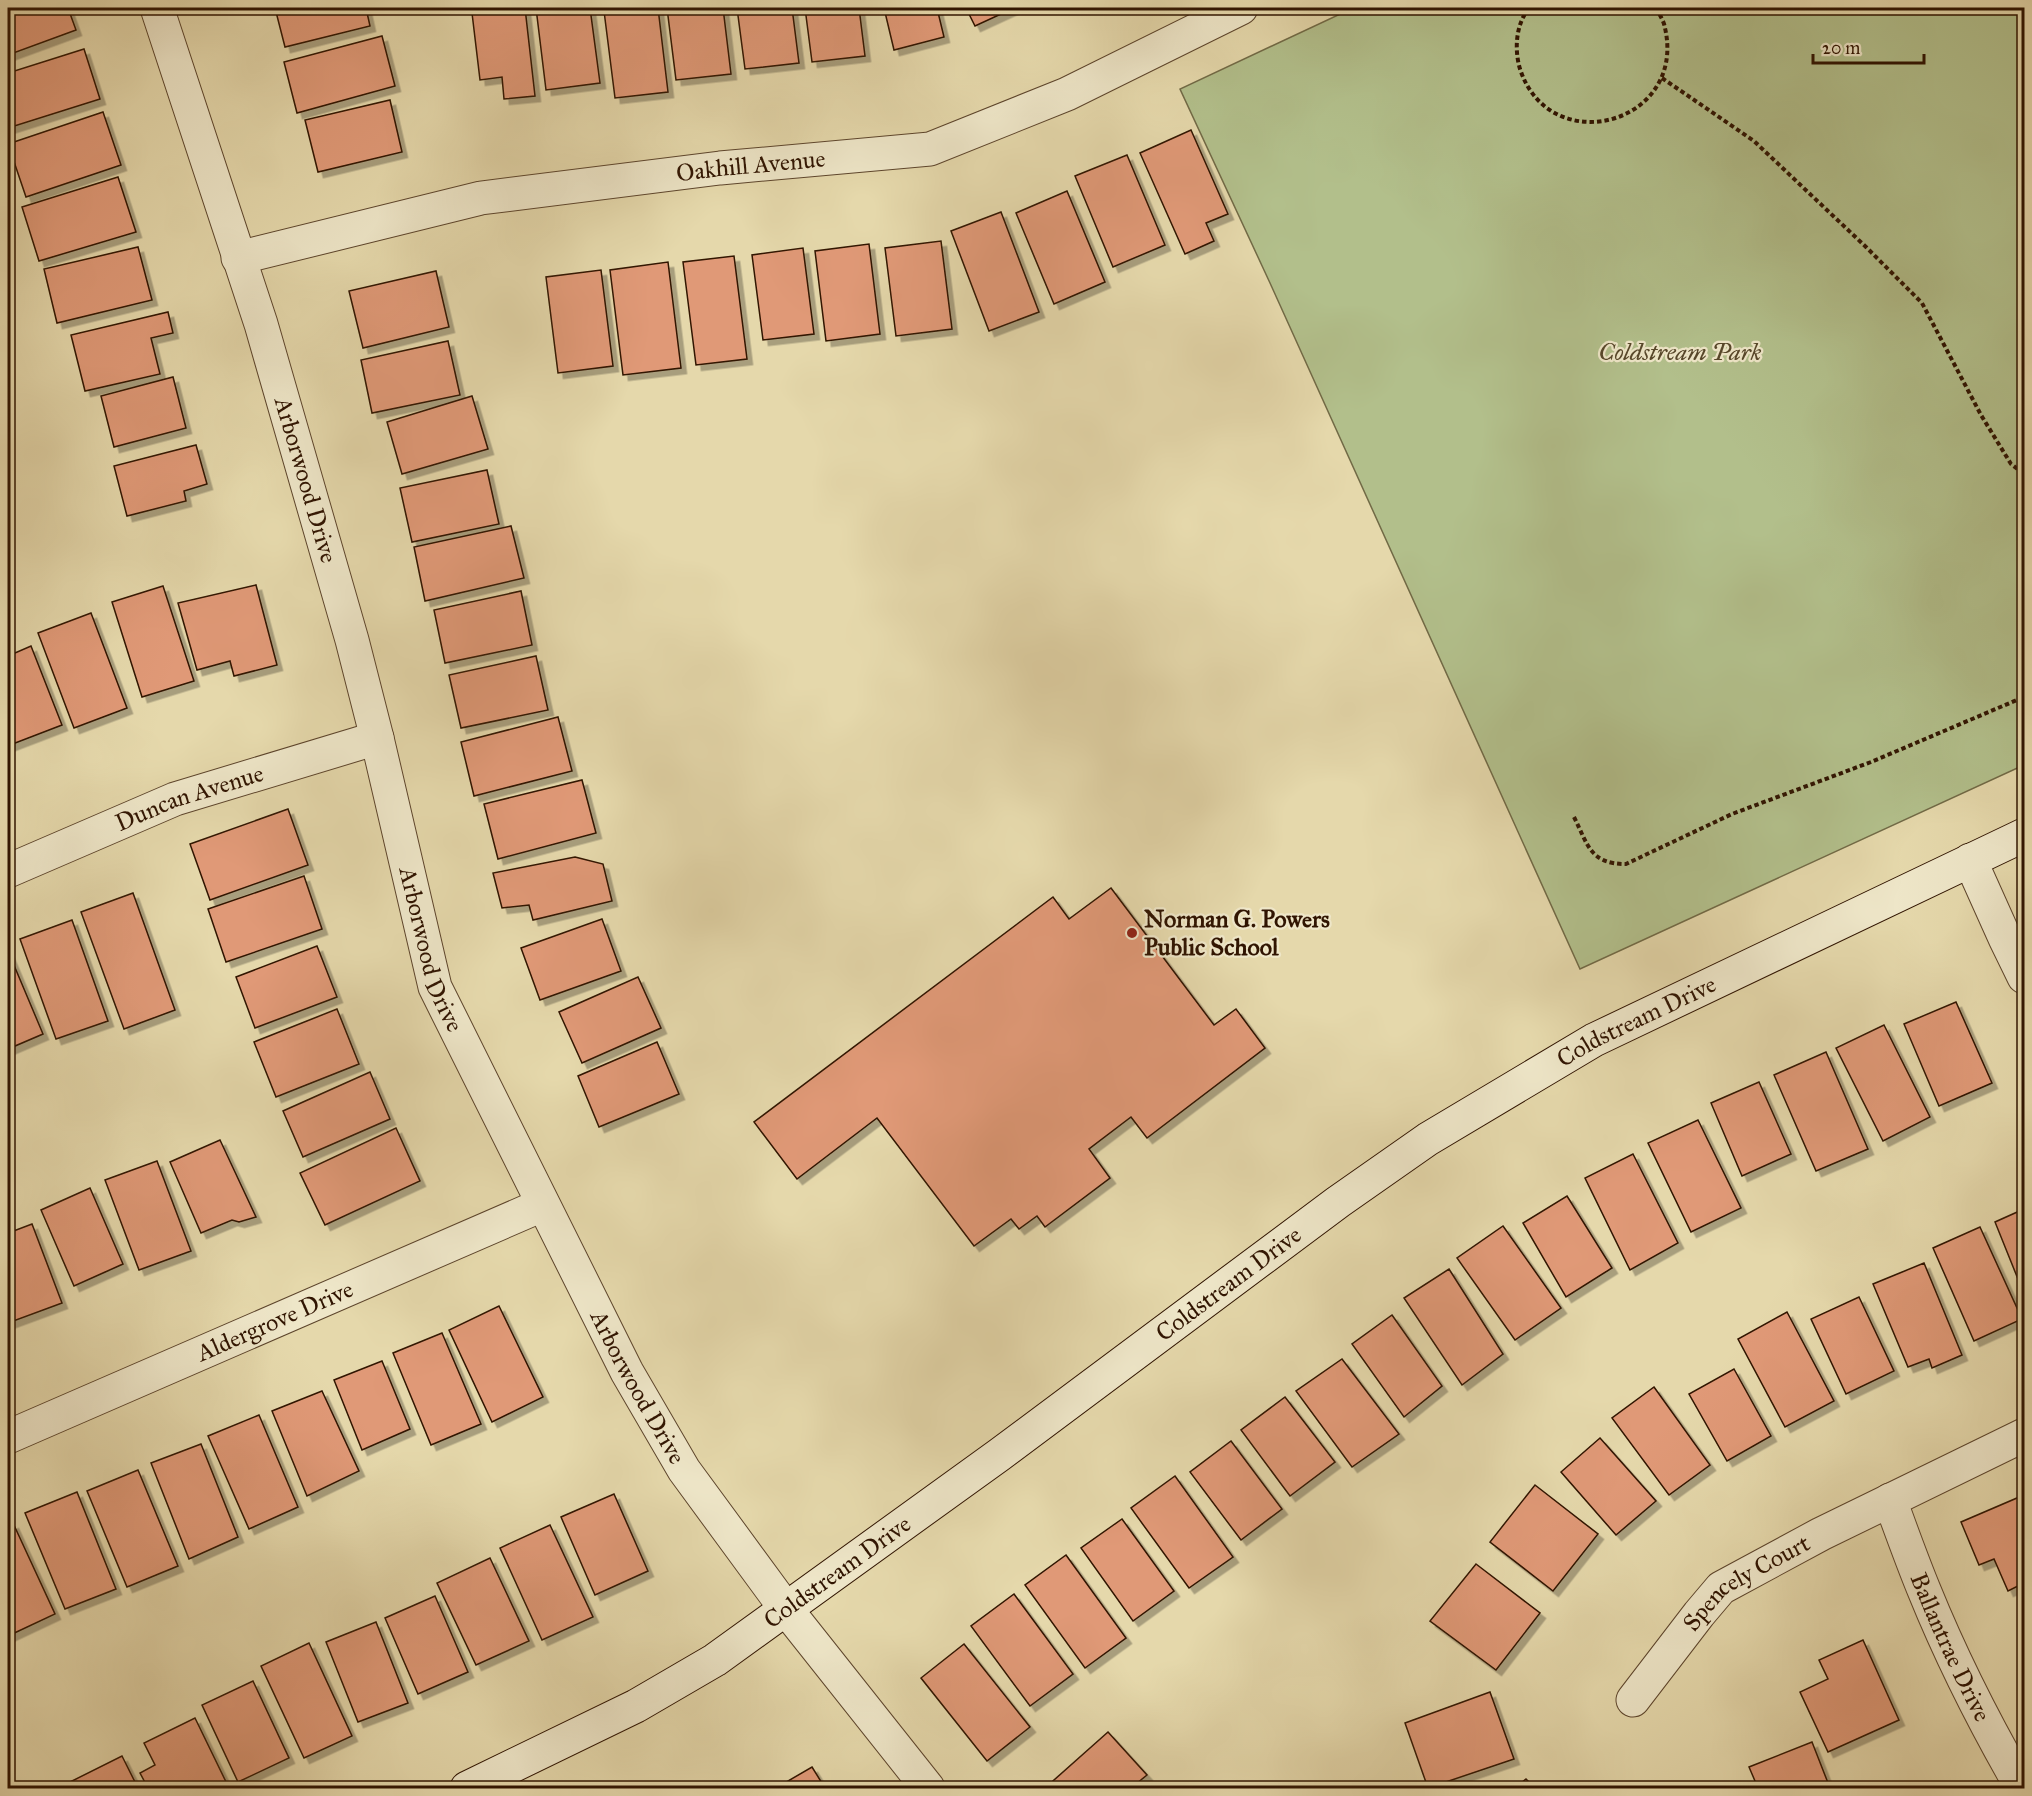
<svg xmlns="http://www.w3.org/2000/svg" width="2032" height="1796" font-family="'IM FELL Great Primer',serif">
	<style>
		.green { fill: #b2bf8b; stroke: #716a46; stroke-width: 1.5 }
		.building { fill: #e09977; stroke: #301401; stroke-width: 1.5; filter: url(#shadow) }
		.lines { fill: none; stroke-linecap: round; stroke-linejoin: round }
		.street-casing { stroke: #5d452c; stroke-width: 35 }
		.secondary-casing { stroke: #301401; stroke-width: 35 }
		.path { stroke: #301401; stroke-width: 4; stroke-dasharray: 4.5 3; stroke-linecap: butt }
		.street { stroke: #eee6c8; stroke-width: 33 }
		.secondary { stroke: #eee6c8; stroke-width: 33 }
		.poi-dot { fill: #8f2418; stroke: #eee6c8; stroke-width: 2 }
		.labels { text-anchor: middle; stroke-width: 4.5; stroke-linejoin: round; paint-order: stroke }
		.street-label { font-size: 24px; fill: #301401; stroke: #eee6c8 }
		.park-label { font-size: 24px; font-style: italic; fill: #57472a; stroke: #eee6c8 }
		.poi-label { font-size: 24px; font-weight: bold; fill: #301401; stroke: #eee6c8; text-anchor: start }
	</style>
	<defs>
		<filter id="shadow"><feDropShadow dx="5.5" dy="5.5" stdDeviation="0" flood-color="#0004"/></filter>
	</defs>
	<rect width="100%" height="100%" fill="#e5d8ab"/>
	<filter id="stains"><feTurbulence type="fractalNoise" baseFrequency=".00333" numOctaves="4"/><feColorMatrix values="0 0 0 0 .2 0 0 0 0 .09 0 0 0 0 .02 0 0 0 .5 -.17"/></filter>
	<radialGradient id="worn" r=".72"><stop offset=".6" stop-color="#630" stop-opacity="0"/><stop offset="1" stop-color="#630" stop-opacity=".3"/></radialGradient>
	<polygon class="green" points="1353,8 2024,8 2024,765 1580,969 1270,283 1180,89"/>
	<g class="building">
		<polygon points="8,8 68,8 76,30 8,55"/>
		<polygon points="275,8 366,8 370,26 285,47"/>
		<polygon points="513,8 525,8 535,96 504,99 502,77 480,80 472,13"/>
		<polygon points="536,8 590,8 600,83 546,90"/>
		<polygon points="630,8 658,8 668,92 615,98 604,11"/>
		<polygon points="667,8 723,8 731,74 676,80"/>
		<polygon points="737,8 792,8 799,63 745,69"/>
		<polygon points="805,8 859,8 865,56 812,62"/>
		<polygon points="884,8 937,8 944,37 894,50"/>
		<polygon points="966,8 1014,8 975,26"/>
		<polygon points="382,36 395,86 297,113 284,62"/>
		<polygon points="84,49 100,99 8,128 8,73"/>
		<polygon points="390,100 402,152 318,172 305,120"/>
		<polygon points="103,112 121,165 26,197 8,144"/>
		<polygon points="1191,130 1228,214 1206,223 1214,241 1185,254 1140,153"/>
		<polygon points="1127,155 1165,245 1113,267 1075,176"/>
		<polygon points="118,177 136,232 39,261 22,207"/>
		<polygon points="1067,191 1105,282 1054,304 1016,213"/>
		<polygon points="1001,212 1039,312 989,331 951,231"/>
		<polygon points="941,241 952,329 896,336 885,248"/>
		<polygon points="869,244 880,334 826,341 815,251"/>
		<polygon points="138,247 152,300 57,323 44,269"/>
		<polygon points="803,248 814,334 763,340 752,255"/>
		<polygon points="734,256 747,359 696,365 683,262"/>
		<polygon points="668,262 681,368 623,375 610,270"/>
		<polygon points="601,270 613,366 558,373 546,277"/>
		<polygon points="436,271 449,327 363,348 349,291"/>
		<polygon points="168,312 173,333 151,338 160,374 85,391 71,335"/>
		<polygon points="448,341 460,395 372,413 361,360"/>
		<polygon points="173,377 186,428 114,447 101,396"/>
		<polygon points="472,396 488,449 402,474 387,422"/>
		<polygon points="196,445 207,484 184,491 186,501 127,516 114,466"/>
		<polygon points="487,470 499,524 412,542 400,488"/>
		<polygon points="511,526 524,578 425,601 414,547"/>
		<polygon points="256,585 277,665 234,676 230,661 197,670 178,603"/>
		<polygon points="163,586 194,681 142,697 112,602"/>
		<polygon points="521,591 532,645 445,663 434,610"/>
		<polygon points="91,613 127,708 74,728 38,633"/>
		<polygon points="31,646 62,725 10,745 8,738 8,656"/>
		<polygon points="536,656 548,710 461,728 449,675"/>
		<polygon points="558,717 572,771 474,796 461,742"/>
		<polygon points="582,780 596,833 498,859 484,804"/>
		<polygon points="288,809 308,865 210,900 190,844"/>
		<polygon points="575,857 603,864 612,901 533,920 529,905 502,908 493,873"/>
		<polygon points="304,876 322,929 226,962 208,909"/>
		<polygon points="1111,888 1214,1025 1236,1009 1265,1048 1147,1138 1131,1117 1089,1149 1110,1178 1045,1227 1037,1216 1019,1229 1011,1219 974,1246 877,1118 797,1179 754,1122 1053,897 1069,919"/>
		<polygon points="133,893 175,1010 124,1029 81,912"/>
		<polygon points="602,919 621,971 540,1000 521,948"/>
		<polygon points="72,920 108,1021 56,1039 20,939"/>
		<polygon points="317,946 337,997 255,1028 236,977"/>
		<polygon points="8,951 43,1034 8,1049"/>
		<polygon points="638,977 661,1028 582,1063 559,1012"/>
		<polygon points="1956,1002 1992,1083 1939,1106 1904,1024"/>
		<polygon points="337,1009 359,1064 276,1097 254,1042"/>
		<polygon points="1884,1025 1930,1117 1883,1141 1836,1048"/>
		<polygon points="657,1042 679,1094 599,1127 578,1076"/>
		<polygon points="1826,1052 1868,1149 1816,1171 1774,1075"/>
		<polygon points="370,1072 390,1119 303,1157 283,1111"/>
		<polygon points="1759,1082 1791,1154 1742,1176 1711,1103"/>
		<polygon points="1698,1120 1741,1208 1691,1232 1648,1143"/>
		<polygon points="396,1128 420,1181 325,1225 300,1173"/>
		<polygon points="220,1140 256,1217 239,1222 232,1220 201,1233 170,1162"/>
		<polygon points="1633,1154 1678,1243 1630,1270 1585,1178"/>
		<polygon points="157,1161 191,1251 139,1270 105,1180"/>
		<polygon points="90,1188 123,1264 74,1286 41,1210"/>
		<polygon points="1567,1196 1612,1268 1566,1297 1523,1223"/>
		<polygon points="2024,1209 2024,1294 1995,1222"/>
		<polygon points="8,1221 11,1232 32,1224 62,1303 8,1323"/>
		<polygon points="1503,1226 1561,1308 1515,1340 1457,1258"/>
		<polygon points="1980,1227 2022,1319 1974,1341 1933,1248"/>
		<polygon points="1924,1263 1962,1355 1932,1368 1929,1359 1908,1367 1873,1284"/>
		<polygon points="1449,1269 1503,1354 1462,1385 1404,1298"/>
		<polygon points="1859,1297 1894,1371 1846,1394 1811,1319"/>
		<polygon points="499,1306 543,1397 492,1422 449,1330"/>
		<polygon points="1787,1312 1834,1401 1785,1427 1738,1339"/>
		<polygon points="1392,1315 1442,1386 1404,1417 1352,1344"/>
		<polygon points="442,1333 481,1424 431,1445 393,1353"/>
		<polygon points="1342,1359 1399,1434 1352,1467 1296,1391"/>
		<polygon points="382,1361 410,1429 362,1450 334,1380"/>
		<polygon points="1734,1369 1771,1436 1727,1461 1689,1394"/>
		<polygon points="1654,1387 1710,1465 1669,1495 1612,1418"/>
		<polygon points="322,1391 359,1471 307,1496 272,1411"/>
		<polygon points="1285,1397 1335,1462 1290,1496 1241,1430"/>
		<polygon points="259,1415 298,1507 249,1529 208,1436"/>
		<polygon points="1600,1438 1656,1501 1616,1535 1561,1472"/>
		<polygon points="1231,1441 1282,1509 1241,1540 1190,1472"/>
		<polygon points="201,1444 238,1537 189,1559 151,1463"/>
		<polygon points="138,1470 178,1566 127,1587 87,1491"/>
		<polygon points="1175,1476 1233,1557 1189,1588 1131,1508"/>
		<polygon points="1535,1485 1598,1534 1553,1591 1490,1542"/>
		<polygon points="77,1492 116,1589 65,1609 25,1513"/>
		<polygon points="614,1494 648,1571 595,1595 561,1517"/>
		<polygon points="2024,1495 2024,1583 2008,1591 1994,1559 1979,1565 1961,1522"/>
		<polygon points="1122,1519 1174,1591 1133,1621 1081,1548"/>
		<polygon points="13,1523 55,1614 8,1636 8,1526"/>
		<polygon points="550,1525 593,1617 542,1640 500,1548"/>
		<polygon points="1066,1555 1126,1638 1085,1668 1025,1585"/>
		<polygon points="490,1558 529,1641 476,1665 437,1583"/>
		<polygon points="1476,1564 1540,1613 1496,1670 1430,1621"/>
		<polygon points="1014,1594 1073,1674 1030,1706 971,1626"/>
		<polygon points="435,1596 468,1672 418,1694 385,1618"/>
		<polygon points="376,1622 408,1703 358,1722 326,1642"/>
		<polygon points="1863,1640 1899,1720 1828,1752 1800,1692 1828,1679 1819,1660"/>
		<polygon points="309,1643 352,1736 304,1758 261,1666"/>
		<polygon points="964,1644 1030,1727 987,1761 921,1678"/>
		<polygon points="253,1681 289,1758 238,1782 202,1705"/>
		<polygon points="1490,1692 1514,1759 1428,1788 1405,1723"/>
		<polygon points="195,1718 229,1788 148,1788 140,1773 155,1765 144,1743"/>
		<polygon points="1108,1732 1147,1775 1131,1788 1045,1788"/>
		<polygon points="1812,1742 1830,1788 1758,1788 1749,1767"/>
		<polygon points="122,1756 138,1788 58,1788"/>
		<polygon points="812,1767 825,1788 776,1788"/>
		<polygon points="1526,1779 1535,1788 1515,1788"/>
	</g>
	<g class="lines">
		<g class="street-casing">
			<g id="street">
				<path id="s1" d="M157 8 261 324 352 640 377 738 435 987 627 1372 684 1470 786 1609 928 1788"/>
				<path id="s2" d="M238 258 481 198 720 168 930 149 1067 94 1241 8"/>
				<polyline points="1970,860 2005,938 2024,977"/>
				<path id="s3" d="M8 871 175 799 377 738"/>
				<path id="s4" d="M8 1437 542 1205"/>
				<path id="s5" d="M1890 1500C1901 1530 1912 1561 1924 1590 1952 1659 1985 1724 2022 1788"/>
				<path id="s6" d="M1633 1700 1699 1614 1721 1588 1821 1534 2024 1435"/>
			</g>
		</g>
		<g class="secondary-casing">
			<g id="secondary">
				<path id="s7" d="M467 1788 636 1706 715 1660 999 1455 1338 1202 1428 1139 1594 1040 2024 835"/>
			</g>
		</g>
		<g class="path">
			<path d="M1529 8C1516 24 1514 49 1520 69 1550 161 1687 124 1665 28 1664 21 1659 14 1656 8"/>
			<polyline points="1662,78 1754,141 1866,247 1922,303 1981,415 2011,464 2024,474"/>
			<path d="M1574 817C1588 845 1590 864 1626 864L1732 814 1871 762 2024 697"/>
		</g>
		<use href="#street" class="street"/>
		<use href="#secondary" class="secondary"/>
	</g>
	<circle class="poi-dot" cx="1132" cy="933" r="6"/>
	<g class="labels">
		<g class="street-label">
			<text dy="8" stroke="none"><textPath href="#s2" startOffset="522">Oakhill Avenue</textPath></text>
			<text dy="8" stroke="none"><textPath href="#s1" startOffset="495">Arborwood Drive</textPath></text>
			<text dy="8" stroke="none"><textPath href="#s3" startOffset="196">Duncan Avenue</textPath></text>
			<text dy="8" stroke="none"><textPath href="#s1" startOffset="981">Arborwood Drive</textPath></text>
			<text dy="8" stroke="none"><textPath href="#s7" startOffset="1402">Coldstream Drive</textPath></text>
			<text dy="8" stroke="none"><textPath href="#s7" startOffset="916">Coldstream Drive</textPath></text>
			<text dy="8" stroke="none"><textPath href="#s4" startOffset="291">Aldergrove Drive</textPath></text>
			<text dy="8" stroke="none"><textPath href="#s1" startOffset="1467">Arborwood Drive</textPath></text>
			<text dy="8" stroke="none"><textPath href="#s7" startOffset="430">Coldstream Drive</textPath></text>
			<text dy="8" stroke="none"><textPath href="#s6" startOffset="166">Spencely Court</textPath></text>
			<text dy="8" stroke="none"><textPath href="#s5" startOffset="159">Ballantrae Drive</textPath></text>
		</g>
		<g class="park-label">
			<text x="1680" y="360">Coldstream Park</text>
		</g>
		<g class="poi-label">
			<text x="1144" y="927">Norman G. Powers<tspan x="1144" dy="28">Public School</tspan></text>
		</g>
	</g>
	<rect width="2032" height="1796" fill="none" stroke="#e5d8ab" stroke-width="30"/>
	<rect x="9" y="9" width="2014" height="1778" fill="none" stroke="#301401" stroke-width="3"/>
	<rect x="15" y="15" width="2002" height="1766" fill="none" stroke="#301401" stroke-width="1.5"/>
	<path d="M1813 54v9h111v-9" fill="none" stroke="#301401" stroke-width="3"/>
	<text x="1822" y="54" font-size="18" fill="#301401" stroke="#eee6c8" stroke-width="4.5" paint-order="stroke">20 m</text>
	<rect width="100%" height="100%" filter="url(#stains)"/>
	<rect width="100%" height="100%" fill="url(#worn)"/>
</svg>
